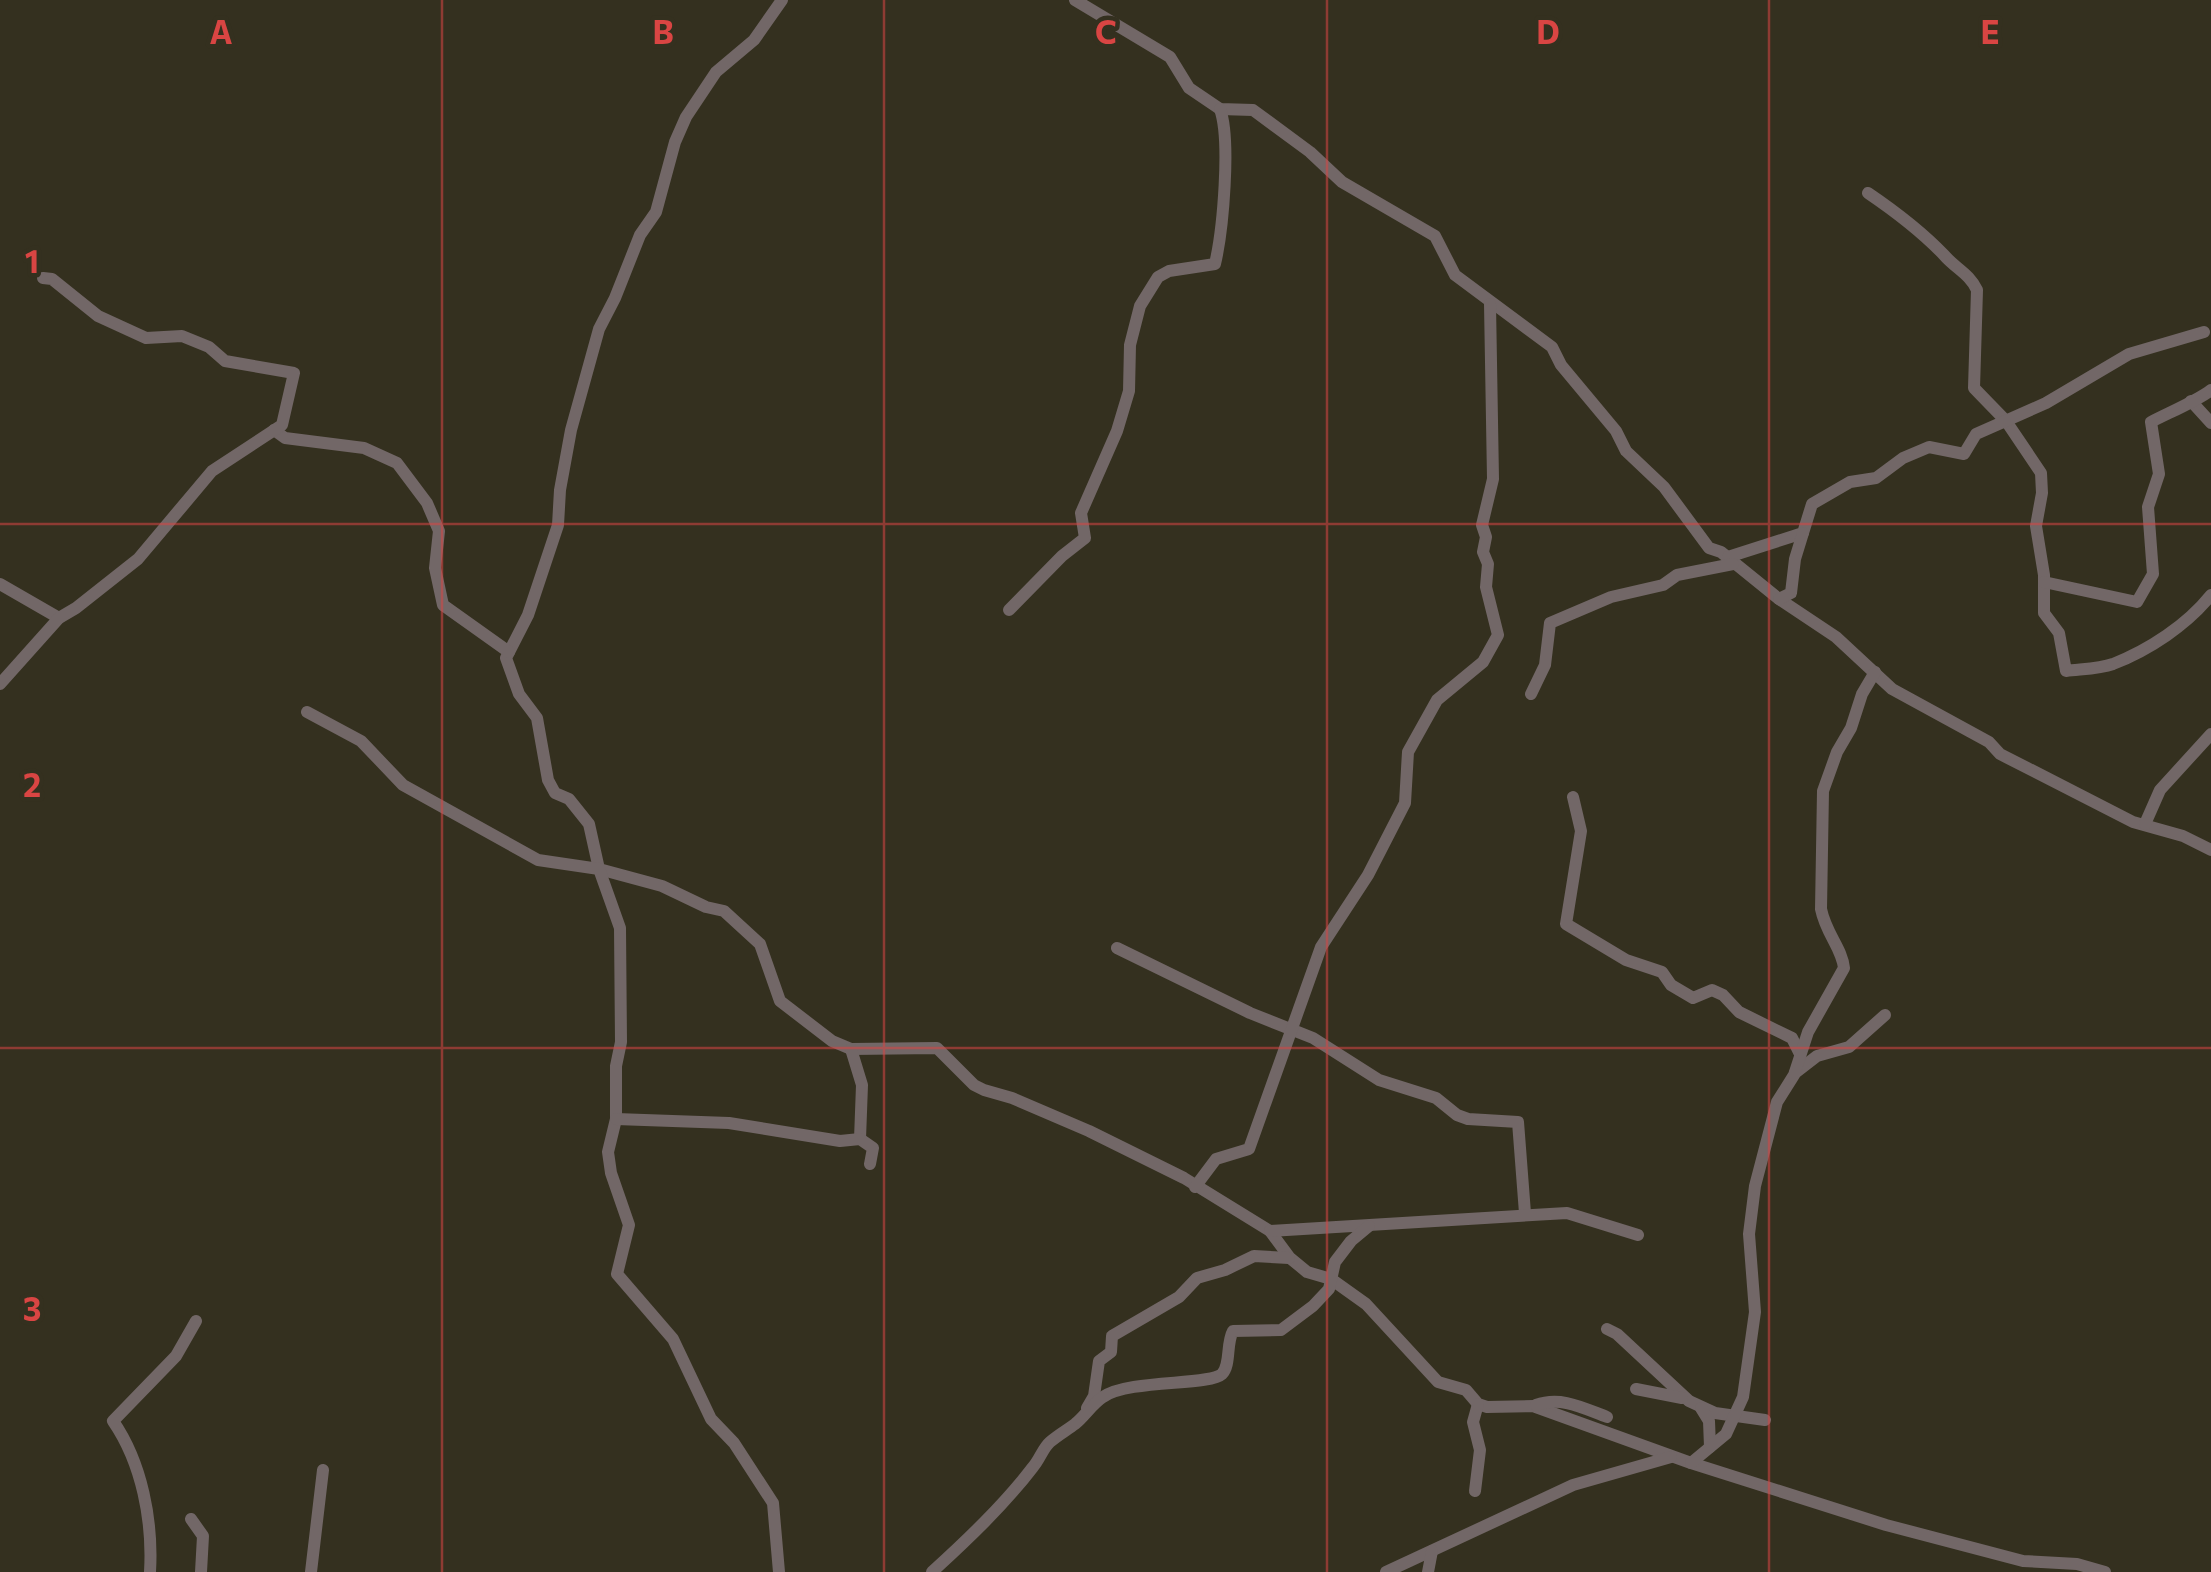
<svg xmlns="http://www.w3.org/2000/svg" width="2211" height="1572" font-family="Commissioner,sans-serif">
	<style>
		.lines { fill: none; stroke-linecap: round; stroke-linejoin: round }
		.minor { stroke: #726767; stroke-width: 12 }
		.grid { fill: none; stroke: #d94543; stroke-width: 2.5; stroke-opacity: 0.55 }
		.grid-label { font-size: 32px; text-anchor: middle; font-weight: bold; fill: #d94543; stroke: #34301f; stroke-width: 9; stroke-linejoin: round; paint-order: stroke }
	</style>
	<rect width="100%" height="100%" fill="#34301f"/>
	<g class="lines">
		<g class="minor">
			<polyline points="782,0 754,40 716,72 686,117 675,142 656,212 640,235 615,298 599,329 571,430 560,490 558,525 528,615 506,658 519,694 537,718 548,780 555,793 569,799 589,824 599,869 662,886 706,907 724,911 760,944 780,1001 832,1041 851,1049 937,1048 974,1085 984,1090 1012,1098 1089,1131 1184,1178 1270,1231 1290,1258 1307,1272 1331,1279 1366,1304 1438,1382 1466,1390 1478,1404 1487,1407 1533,1406 1691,1463 1886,1525 2023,1561 2077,1564 2105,1572"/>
			<polyline points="1075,0 1170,57 1189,88 1220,109 1253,110 1310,152 1342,182 1435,236 1455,275 1552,347 1561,365 1616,431 1626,451 1664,487 1709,548 1721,552 1779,599 1836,637 1892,689 1989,742 2000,754 2133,822 2183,836 2211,850"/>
			<path d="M1868 193C1896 212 1921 231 1944 255 1955 268 1970 274 1977 290L1974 388 2006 421 2041 473 2042 493 2036 526 2044 575V613L2059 633 2066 671C2081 669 2099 669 2113 664 2149 650 2187 625 2211 595"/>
			<polyline points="2191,401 2211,423"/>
			<polyline points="274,430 285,438 364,448 397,463 427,503 439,531 435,568 443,605 509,652"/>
			<polyline points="1728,557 1803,533 1812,504 1850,482 1876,478 1903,458 1929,447 1964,454 1976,434 2046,403 2129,354 2204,332"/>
			<path d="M2044 582 2137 602 2153 574 2148 507 2159 474 2151 422C2168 413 2197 401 2211 390"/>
			<polyline points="0,584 59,618"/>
			<polyline points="1779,599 1791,593 1795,559 1803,533"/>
			<path d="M1009 610 1062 556 1085 538 1081 513 1117 431 1129 391 1130 345 1140 306 1158 277 1169 271 1215 264C1223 230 1231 140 1220 109"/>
			<polyline points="0,684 59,618 76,608 138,559 212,471 282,425 294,373 225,361 209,347 182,336 146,338 98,316 52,279 43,278"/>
			<polyline points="1531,694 1545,665 1550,623 1611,597 1663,585 1677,575 1733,564"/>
			<polyline points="307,712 361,741 403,785 538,860 599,869 620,928 621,1042 616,1066 616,1119 608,1152 611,1173 629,1225 617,1274 673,1339 711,1419 734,1443 773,1503 779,1572"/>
			<polyline points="1573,797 1581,831 1566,924 1626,960 1662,972 1671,985 1693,998 1712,990 1723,995 1739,1012 1792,1038 1800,1054"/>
			<polyline points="2145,824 2160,790 2211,734"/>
			<polyline points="1117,948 1250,1013 1313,1038 1379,1080 1436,1098 1457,1115 1468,1119 1518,1122 1525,1213"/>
			<polyline points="851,1049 862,1085 860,1139"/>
			<polyline points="1795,1073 1817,1056 1849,1047 1885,1015"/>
			<polyline points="616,1119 729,1123 840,1141 860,1139 873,1148 870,1164"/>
			<polyline points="1195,1187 1216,1159 1249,1149 1321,947 1368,875 1405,803 1408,752 1437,700 1483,662 1498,635 1486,587 1488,564 1483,552 1486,537 1482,525 1493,479 1490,304"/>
			<polyline points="1270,1231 1567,1213 1638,1235"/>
			<polyline points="1607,1329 1617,1334 1689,1401 1715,1413 1765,1420"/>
			<polyline points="1636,1389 1682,1398"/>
			<path d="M1536 1405C1561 1396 1583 1408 1607 1417"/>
			<polyline points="1087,1408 1094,1396 1099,1361 1111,1352 1112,1336 1179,1297 1197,1278 1225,1270 1254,1256 1289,1258"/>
			<polyline points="1701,1408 1709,1421 1710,1447"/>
			<path d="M1691 1463 1726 1434 1743 1397 1755 1312 1749 1234 1755 1186 1777 1102 1794 1075 1808 1032 1844 968C1842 948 1826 934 1821 909L1823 791 1837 752 1851 728 1862 694 1875 672"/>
			<polyline points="1475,1491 1480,1450 1473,1422 1478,1404"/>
			<polyline points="191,1519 203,1536 201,1572"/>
			<path d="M150 1572C153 1521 142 1463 113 1421L176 1356 196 1321"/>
			<polyline points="311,1572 323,1470"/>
			<path d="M932 1572C967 1540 1004 1505 1033 1467 1040 1459 1043 1448 1050 1442 1058 1435 1067 1430 1075 1424 1085 1416 1092 1404 1103 1397 1129 1379 1209 1386 1222 1374 1231 1365 1226 1343 1233 1331L1281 1330 1313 1306 1329 1289 1335 1262 1351 1241 1369 1226"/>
			<polyline points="1386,1572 1573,1485 1671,1457"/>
			<polyline points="1428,1572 1432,1551"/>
		</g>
	</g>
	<path class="grid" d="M442 0V1572M884 0V1572M1327 0V1572M1769 0V1572M0 524H2211M0 1048H2211"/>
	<g class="grid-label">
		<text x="221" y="44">A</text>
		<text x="663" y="44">B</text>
		<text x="1106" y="44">C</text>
		<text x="1548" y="44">D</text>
		<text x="1990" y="44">E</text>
		<text x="32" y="273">1</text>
		<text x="32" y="797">2</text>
		<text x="32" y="1321">3</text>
	</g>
</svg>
